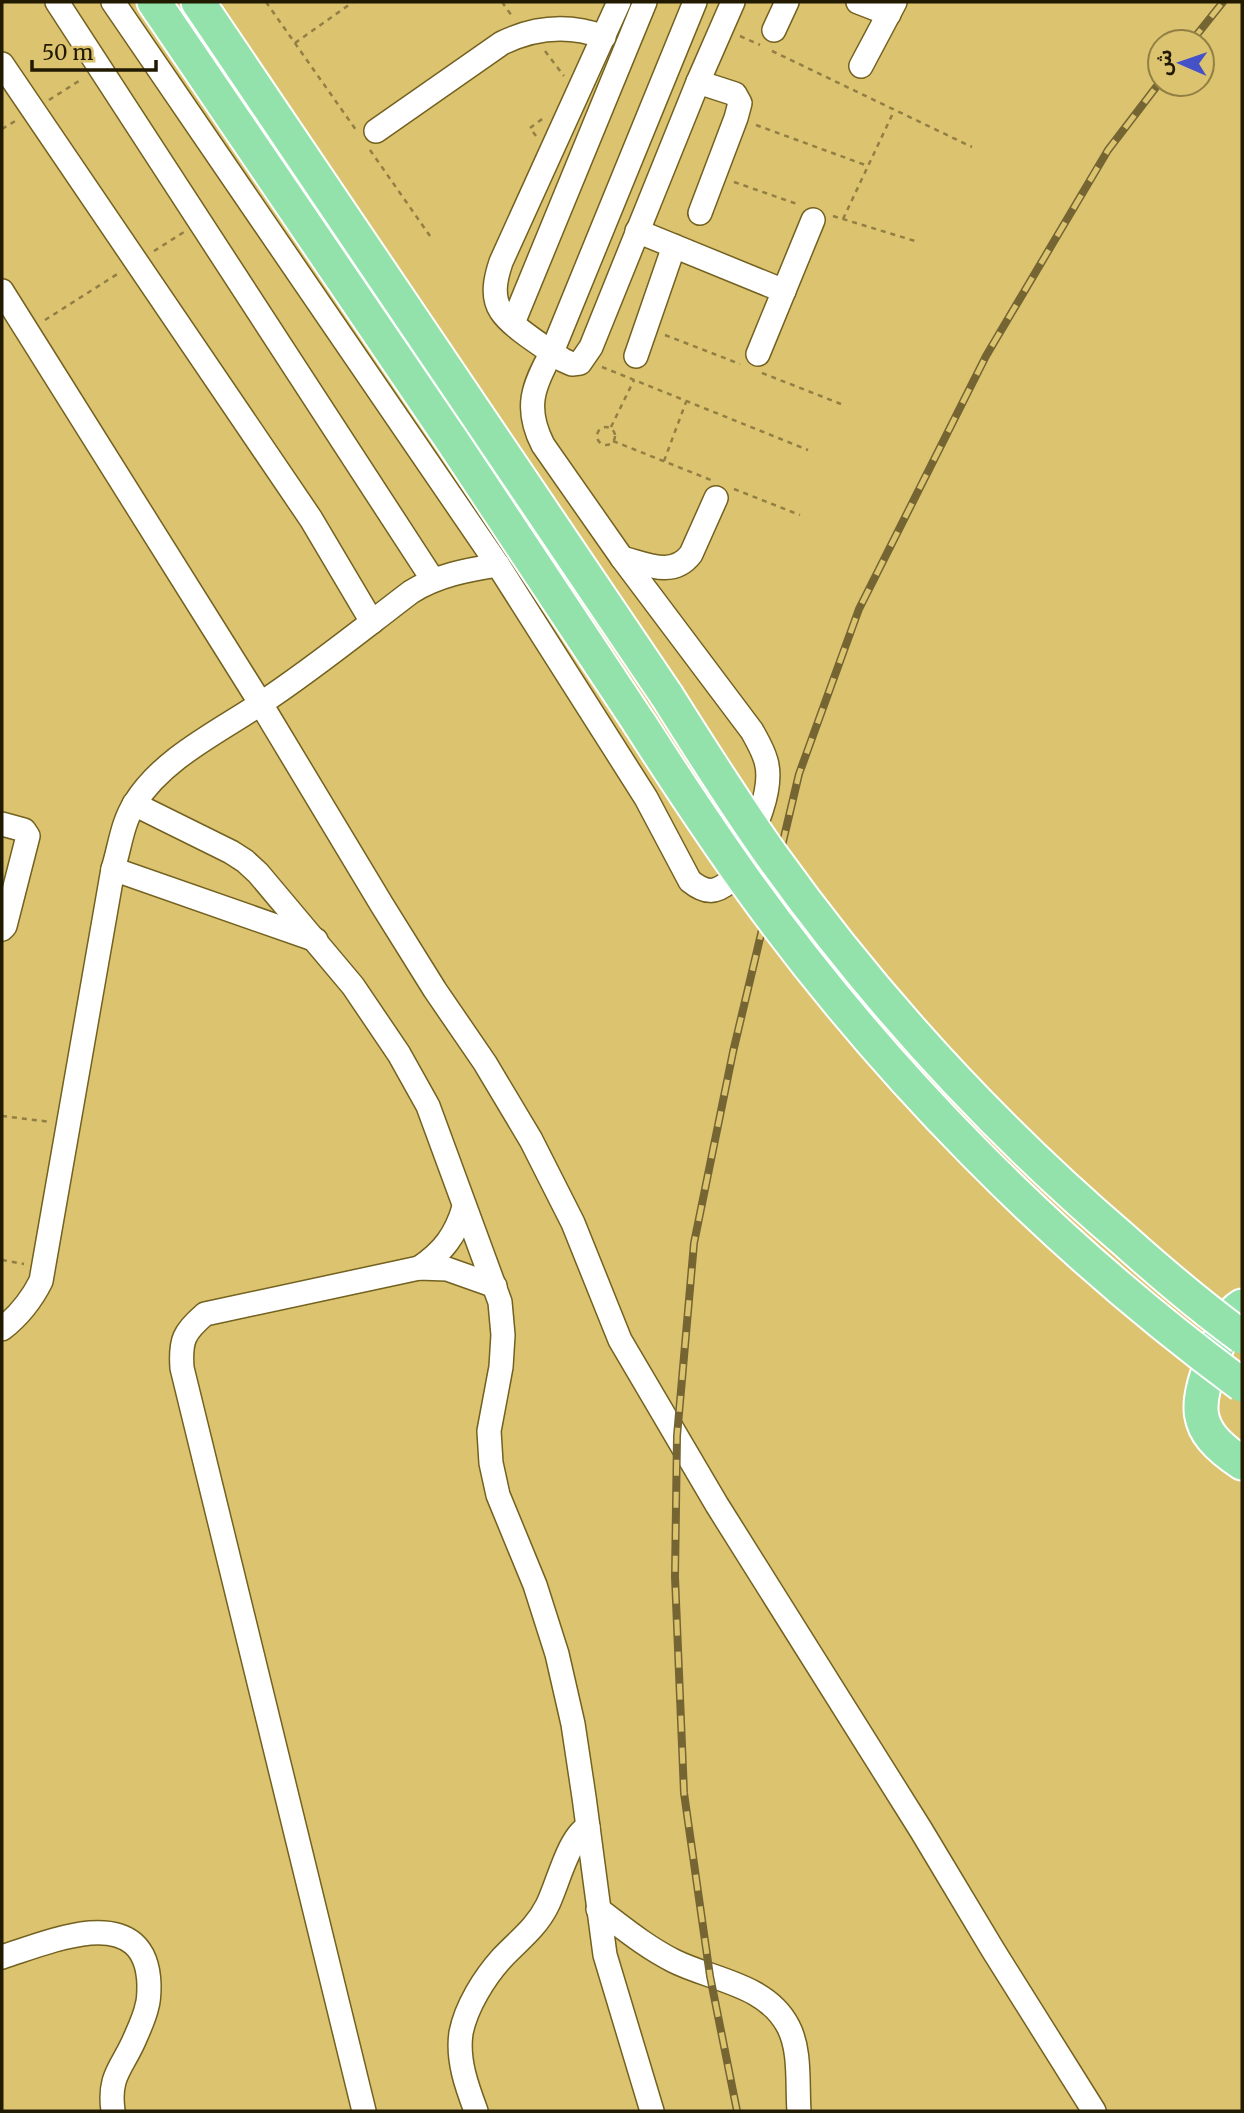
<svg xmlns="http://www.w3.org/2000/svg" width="1244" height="2113" font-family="Merriweather,'Noto Sans Arabic',serif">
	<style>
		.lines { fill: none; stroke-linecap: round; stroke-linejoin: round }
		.minor-casing { stroke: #736120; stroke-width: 26 }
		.highway-casing { stroke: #fff; stroke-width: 37 }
		.path { stroke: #917f44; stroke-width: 2.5; stroke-dasharray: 5 5; stroke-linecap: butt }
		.minor { stroke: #fff; stroke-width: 23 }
		.highway { stroke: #94e2ab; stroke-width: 33 }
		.rail-casing { stroke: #746532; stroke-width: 8 }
		.rail { stroke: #dcc370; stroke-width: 5; stroke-dasharray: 16; stroke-linecap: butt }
		.highway-bridge-casing { stroke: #fff; stroke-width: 37; stroke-linecap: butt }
		.highway-bridge { stroke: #94e2ab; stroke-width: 33 }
	</style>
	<rect width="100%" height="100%" fill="#dcc370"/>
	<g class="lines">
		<g class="minor-casing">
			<g id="minor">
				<polyline points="57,2 433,580"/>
				<path d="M113 2 498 565 646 798 690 881C705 893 715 894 730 881 744 849 776 796 766 761 763 750 757 740 752 731L622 558 543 445C524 408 533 386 552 352L695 2"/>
				<path d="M619 2 501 262C496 277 491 296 501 311 511 327 546 348 563 360L572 364 580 363 591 347 698 82 733 2"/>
				<polyline points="858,2 889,14"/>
				<polyline points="774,30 787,2"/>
				<polyline points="2,64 311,519 372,622"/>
				<polyline points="861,66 895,2"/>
				<polyline points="698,82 735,94 740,103 736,118 700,213"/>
				<path d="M376 131 502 43C535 27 569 24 604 37"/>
				<polyline points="637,231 784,291"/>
				<polyline points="2,291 261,704 382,905 435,990 485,1063 531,1140 573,1223 620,1340 717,1505 921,1830 993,1950 1094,2111"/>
				<polyline points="513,323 645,2"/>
				<polyline points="758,354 813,220"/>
				<polyline points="636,356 674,246"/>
				<path d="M622 558C646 564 673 578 691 554L716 498"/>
				<polyline points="134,804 231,852 245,861 258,873 353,986 399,1054 428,1106 500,1302 503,1335 501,1367 489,1431 491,1463 498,1495 535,1585 557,1654 573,1724 584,1797 605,1955 652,2111"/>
				<polyline points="2,824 24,830 28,836 5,926 2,929"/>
				<polyline points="113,869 316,940"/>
				<path d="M419 1268C443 1252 456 1235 464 1207"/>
				<path d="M2 1329C20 1315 31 1301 41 1281L113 869C120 847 122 823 135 803 162 759 218 732 260 704 312 670 361 630 411 592 438 575 467 570 498 565"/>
				<path d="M598 1909C622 1927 646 1947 674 1961 712 1980 766 1984 788 2026 801 2050 797 2085 799 2111"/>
				<path d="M2 1957C30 1948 60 1936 90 1933 128 1930 148 1947 149 1985 149 1992 149 2000 147 2006 145 2016 140 2027 136 2036 123 2068 108 2074 113 2111"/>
				<path d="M364 2111 182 1368C180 1340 184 1332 205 1314L419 1268 447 1269 495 1286"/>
				<path d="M476 2111C467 2087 457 2060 461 2033 466 2007 484 1978 502 1958 518 1941 536 1928 547 1906 557 1887 569 1835 588 1827"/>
			</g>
		</g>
		<g class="highway-casing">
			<g id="highway">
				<polyline points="154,2 453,442 640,724"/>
				<polyline points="198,2 667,696"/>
				<path d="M1242 1306C1226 1316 1222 1334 1215 1352 1196 1406 1189 1428 1242 1463"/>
			</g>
		</g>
		<g class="path">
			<polyline points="266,2 356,130"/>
			<polyline points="502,2 512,16"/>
			<polyline points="740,36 760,45"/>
			<polyline points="295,43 353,2"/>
			<polyline points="545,51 564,76"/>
			<polyline points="772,51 972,147"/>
			<polyline points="49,100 82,79"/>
			<polyline points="756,125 868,166"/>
			<polyline points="2,129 17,120"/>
			<polyline points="536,136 530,128 545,117"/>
			<polyline points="370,150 430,236"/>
			<polyline points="734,182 800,205"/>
			<polyline points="833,216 915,241"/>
			<polyline points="843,219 894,111"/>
			<polyline points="154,251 184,232"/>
			<polyline points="45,320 119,273"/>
			<polyline points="665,335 740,364"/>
			<polyline points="602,367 808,450"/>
			<polyline points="762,373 841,404"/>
			<circle cx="606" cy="436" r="9"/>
			<polyline points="611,427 634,380"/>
			<polyline points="613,441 711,480"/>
			<polyline points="664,461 686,402"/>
			<polyline points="734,489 800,515"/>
			<polyline points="2,1116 51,1122"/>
			<polyline points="2,1260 24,1264"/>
		</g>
		<use href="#minor" class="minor"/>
		<use href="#highway" class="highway"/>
		<g class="rail-casing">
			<g id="rail">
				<polyline points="1191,42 1223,2"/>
				<polyline points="737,2111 710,1976 684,1793 675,1577 677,1436 694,1243 733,1052 799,774 859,609 986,356 1108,150 1160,82"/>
			</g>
		</g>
		<use href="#rail" class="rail"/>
		<g class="highway-bridge-casing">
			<g id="highway-bridge">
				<path d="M667 696C701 750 735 804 772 856 873 997 991 1126 1123 1239 1161 1273 1201 1307 1242 1337"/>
				<path d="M640 724C674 777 709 830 746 882 883 1073 1053 1245 1242 1385"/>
			</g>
		</g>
		<use href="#highway-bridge" class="highway-bridge"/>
	</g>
	<rect width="1244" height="2113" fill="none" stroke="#211a01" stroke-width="7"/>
	<g transform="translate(1181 63) rotate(272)"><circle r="33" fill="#dcc370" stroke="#917f44" stroke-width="2"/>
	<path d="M0-5L12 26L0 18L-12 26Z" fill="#4552c7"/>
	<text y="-10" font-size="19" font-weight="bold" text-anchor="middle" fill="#211a01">ش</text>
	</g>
	<path d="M32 60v10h124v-10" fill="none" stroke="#211a01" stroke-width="3.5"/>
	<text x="42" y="60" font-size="21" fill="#211a01" stroke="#dcc370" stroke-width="5" paint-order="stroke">50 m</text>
</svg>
